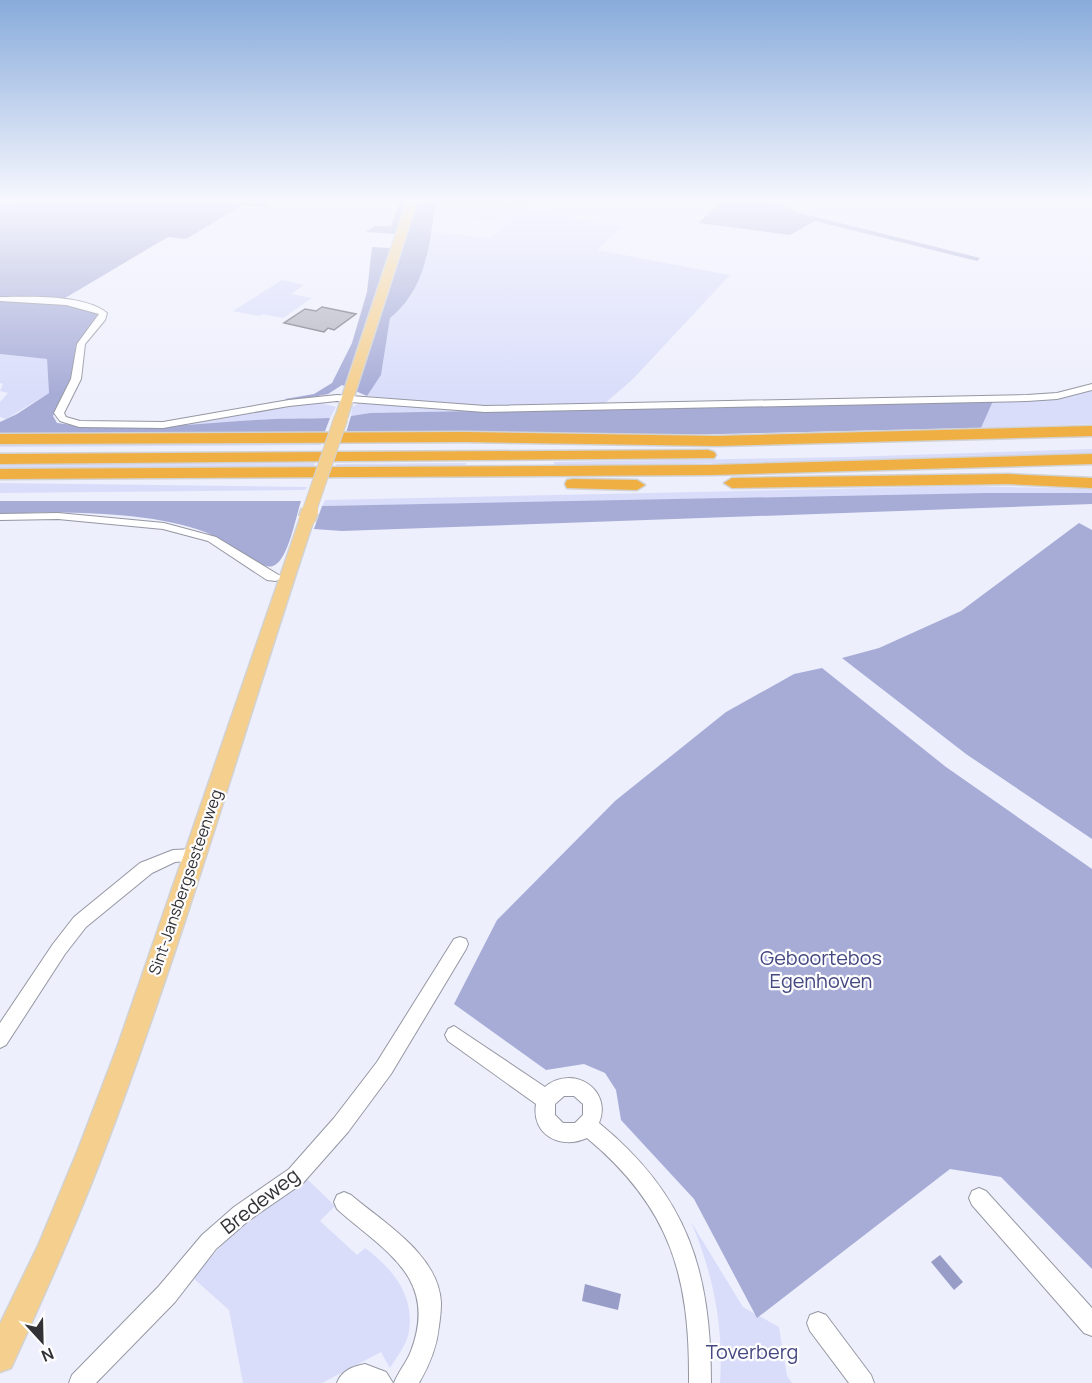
<svg xmlns="http://www.w3.org/2000/svg" width="1092" height="1383" font-family="Manrope,sans-serif">
	<style>
		.green { fill: #d9ddfa }
		.forest { fill: #a7acd7 }
		.water { fill: #989dc7 }
		.building { fill: #b1b3bf; stroke: #71737f; stroke-width: 1.5 }
		.lines { fill: none; stroke-linecap: round; stroke-linejoin: round }
		.minor-casing { stroke: #9597a3; stroke-width: 2 }
		.major-casing { stroke: #d2d2d3; stroke-width: 3 }
		.highway-casing { stroke: #d2d2d3; stroke-width: 3 }
		.minor { fill: #fff; fill-rule: evenodd }
		.major { fill: #f5cf8e; fill-rule: evenodd }
		.highway { fill: #efaf42; fill-rule: evenodd }
		.major-bridge-far1-casing { stroke: #d2d2d3; stroke-width: 15; stroke-linecap: butt }
		.major-bridge-casing { stroke: #d2d2d3; stroke-width: 20; stroke-linecap: butt }
		.major-bridge-far1 { stroke: #f5cf8e; stroke-width: 13 }
		.major-bridge { stroke: #f5cf8e; stroke-width: 16 }
		.labels { text-anchor: middle; stroke-width: 4.5; stroke-linejoin: round; paint-order: stroke }
		.street-label { font-size: 16px; fill: #313136; stroke: #fdfdfd }
		.near-park-label { font-size: 20px; fill: #454981; stroke: #fdfdfd }
		.near-street-label { font-size: 20px; fill: #313136; stroke: #fdfdfd }
	</style>
	<rect width="100%" height="100%" fill="#edeffc"/>
	<g class="green">
		<path d="M436 201H540L527 210 621 227 597 250 730 275 633 379 603 405 474 406 367 396 381 375 390 318C419 294 424 267 431 232L490 238 509 223 434 213Z"/>
		<polygon points="282,280 304,285 291,294 312,298 283,318 263,314 259,316 233,311"/>
		<polygon points="0,354 47,359 49,393 6,419 0,417 0,402 8,393 0,391 3,384 0,383"/>
		<polygon points="1092,390 1092,424 981,428 993,401 1057,398"/>
		<polygon points="317,402 336,407 330,418 258,420 163,427"/>
		<polygon points="362,402 485,411 370,413 351,416 352,407"/>
		<polygon points="321,442 321,445 0,447 0,443"/>
		<polygon points="1092,449 1092,453 847,461 554,466 554,462 846,457"/>
		<polygon points="315,463 313,468 0,468 0,464"/>
		<polygon points="466,463 465,467 336,468 336,464"/>
		<polygon points="0,483 307,487 305,490 0,493"/>
		<polygon points="969,486 1092,489 1092,493 322,506 325,500"/>
		<path d="M304 1176 335 1206 320 1221 357 1255 365 1248C391 1267 415 1295 409 1331 408 1343 396 1358 390 1368L381 1352 322 1383H243L229 1310 192 1277 244 1222Z"/>
		<path d="M691 1222 743 1307 779 1327 787 1376 792 1383H720C724 1327 713 1273 691 1222Z"/>
	</g>
	<g class="forest">
		<path d="M15 201 243 202 267 201 265 205 271 208 243 205 186 239 168 237 55 304 95 311 99 316 76 345 70 383 53 416 57 423C123 433 190 424 256 420 280 418 305 419 330 418L324 434 0 433V422L17 414 49 393 47 359 0 354V206Z"/>
		<path d="M400 201H436C429 245 427 288 390 318L381 375 367 396 342 385 328 394 287 402 285 399 314 394 332 383 352 343 367 292 372 247 390 248 396 234 366 232 374 226H391Z"/>
		<path d="M696 201C719 201 779 197 796 212L980 258 977 261 815 221 790 235 698 223 719 204Z"/>
		<polygon points="993,401 981,428 974,428 635,436 346,433 351,416 370,413"/>
		<polygon points="987,493 1092,493 1092,504 342,531 314,529 322,506"/>
		<path d="M0 501H301C296 516 288 561 273 566 258 571 222 538 205 532 149 511 59 511 0 514Z"/>
		<polygon points="1079,523 1092,530 1092,839 966,754 842,658 879,648 961,611"/>
		<polygon points="822,668 946,767 1092,869 1092,1269 1001,1177 950,1169 757,1318 694,1199 621,1120 616,1090 605,1073 584,1064 546,1070 454,1004 497,920 615,801 726,712 794,674"/>
	</g>
	<g class="water">
		<polygon points="940,1255 963,1282 954,1290 931,1262"/>
		<polygon points="585,1284 621,1294 618,1310 582,1301"/>
	</g>
	<polygon class="building" points="322,307 356,314 334,330 328,328 324,332 284,323 305,309 316,311"/>
	<g class="lines">
		<g class="minor-casing">
			<g id="minor">
				<path d="M0 297C30 297 83 294 107 313L105 320 85 344 81 379 64 413 66 417 80 421 163 422 289 400 337 395 485 406 1027 395 1057 393 1092 384V390L1057 399 1027 401 485 412 337 401 289 406 163 428 79 427 60 421 54 413 71 379 77 344 99 314 66 305 0 301Z"/>
				<polygon points="58,513 164,523 216,537 282,577 276,581 267,580 208,541 163,529 58,519 0,520 0,514"/>
				<polygon points="194,849 200,850 202,855 200,860 175,862 152,873 86,927 65,954 6,1045 0,1048 0,1023 53,944 74,917 140,863 173,850"/>
				<polygon points="460,937 466,939 468,944 466,949 391,1074 348,1132 303,1183 248,1221 216,1249 175,1302 96,1383 69,1383 72,1375 159,1286 202,1235 234,1207 289,1169 334,1118 377,1062 454,939"/>
				<path d="M454 1026 545 1087C572 1064 613 1089 599 1123 688 1196 711 1271 711 1383H689C690 1277 671 1208 587 1138 561 1150 531 1135 536 1104L448 1041 445 1035 448 1029ZM564 1096H574L583 1104V1115L575 1123H563L555 1115V1104Z"/>
				<polygon points="979,1188 986,1191 1092,1308 1092,1336 1084,1333 972,1205 969,1198 972,1191"/>
				<path d="M344 1192 351 1195C384 1223 439 1255 441 1303 441 1311 440 1319 439 1326 437 1347 429 1366 419 1383H394C398 1372 407 1362 411 1351 439 1277 384 1251 337 1209L334 1202 337 1195Z"/>
				<polygon points="818,1312 826,1315 871,1375 874,1383 849,1383 810,1331 807,1323 810,1315"/>
				<path d="M365 1364 386 1372 393 1383H337C341 1371 353 1366 365 1364Z"/>
			</g>
		</g>
		<g class="major-casing">
			<g id="major">
				<polygon points="407,201 417,201 347,418 341,422 336,421 335,418"/>
				<path d="M307 515 314 519C244 729 183 944 104 1151 76 1225 44 1296 11 1368L0 1372V1324L38 1246 78 1150 117 1048 300 519Z"/>
			</g>
		</g>
		<g class="highway-casing">
			<g id="highway">
				<polygon points="1092,426 1092,436 717,446 466,442 0,444 0,434 466,432 717,436"/>
				<polygon points="708,450 714,452 716,455 714,458 0,464 0,454"/>
				<polygon points="1092,454 1092,464 712,475 0,479 0,469 712,465"/>
				<polygon points="1008,474 1092,478 1092,488 1008,484 732,488 724,483 732,478"/>
				<polygon points="573,479 637,480 645,485 637,490 567,488 565,484 567,480"/>
			</g>
		</g>
		<use href="#minor" class="minor"/>
		<use href="#major" class="major"/>
		<use href="#highway" class="highway"/>
		<g class="major-bridge-far1-casing">
			<polyline id="major-bridge-far1" points="309,512 341,418"/>
		</g>
		<g class="major-bridge-casing">
			<polyline id="major-bridge" points="307,519 310,511"/>
		</g>
		<use href="#major-bridge-far1" class="major-bridge-far1"/>
		<use href="#major-bridge" class="major-bridge"/>
	</g>
	<linearGradient id="sky" x2="0" y2="1"><stop stop-color="#88abdb"/><stop offset="0.51" stop-color="#f7f8fe"/><stop offset="1" stop-color="#f7f8fe" stop-opacity="0"/></linearGradient>
	<rect width="1092" height="394" fill="url(#sky)"/>
	<g class="labels">
		<g class="street-label">
			<text transform="translate(185 882) rotate(-71)" y="6">Sint-Jansbergsesteenweg</text>
		</g>
		<g class="near-park-label">
			<text x="821" y="965">Geboortebos<tspan x="821" dy="23">Egenhoven</tspan></text>
			<text x="752" y="1359">Toverberg</text>
		</g>
		<g class="near-street-label">
			<text transform="translate(260 1201) rotate(-38)" y="7">Bredeweg</text>
		</g>
	</g>
	<g transform="translate(42 1341) rotate(158)" stroke="#fdfdfd" stroke-width="4.5" paint-order="stroke">
	<path d="M0-4.5L10 22L0 15L-10 22Z" fill="#313136"/>
	<text y="-9" font-size="16" font-weight="bold" text-anchor="middle" fill="#313136">N</text>
	</g>
</svg>
